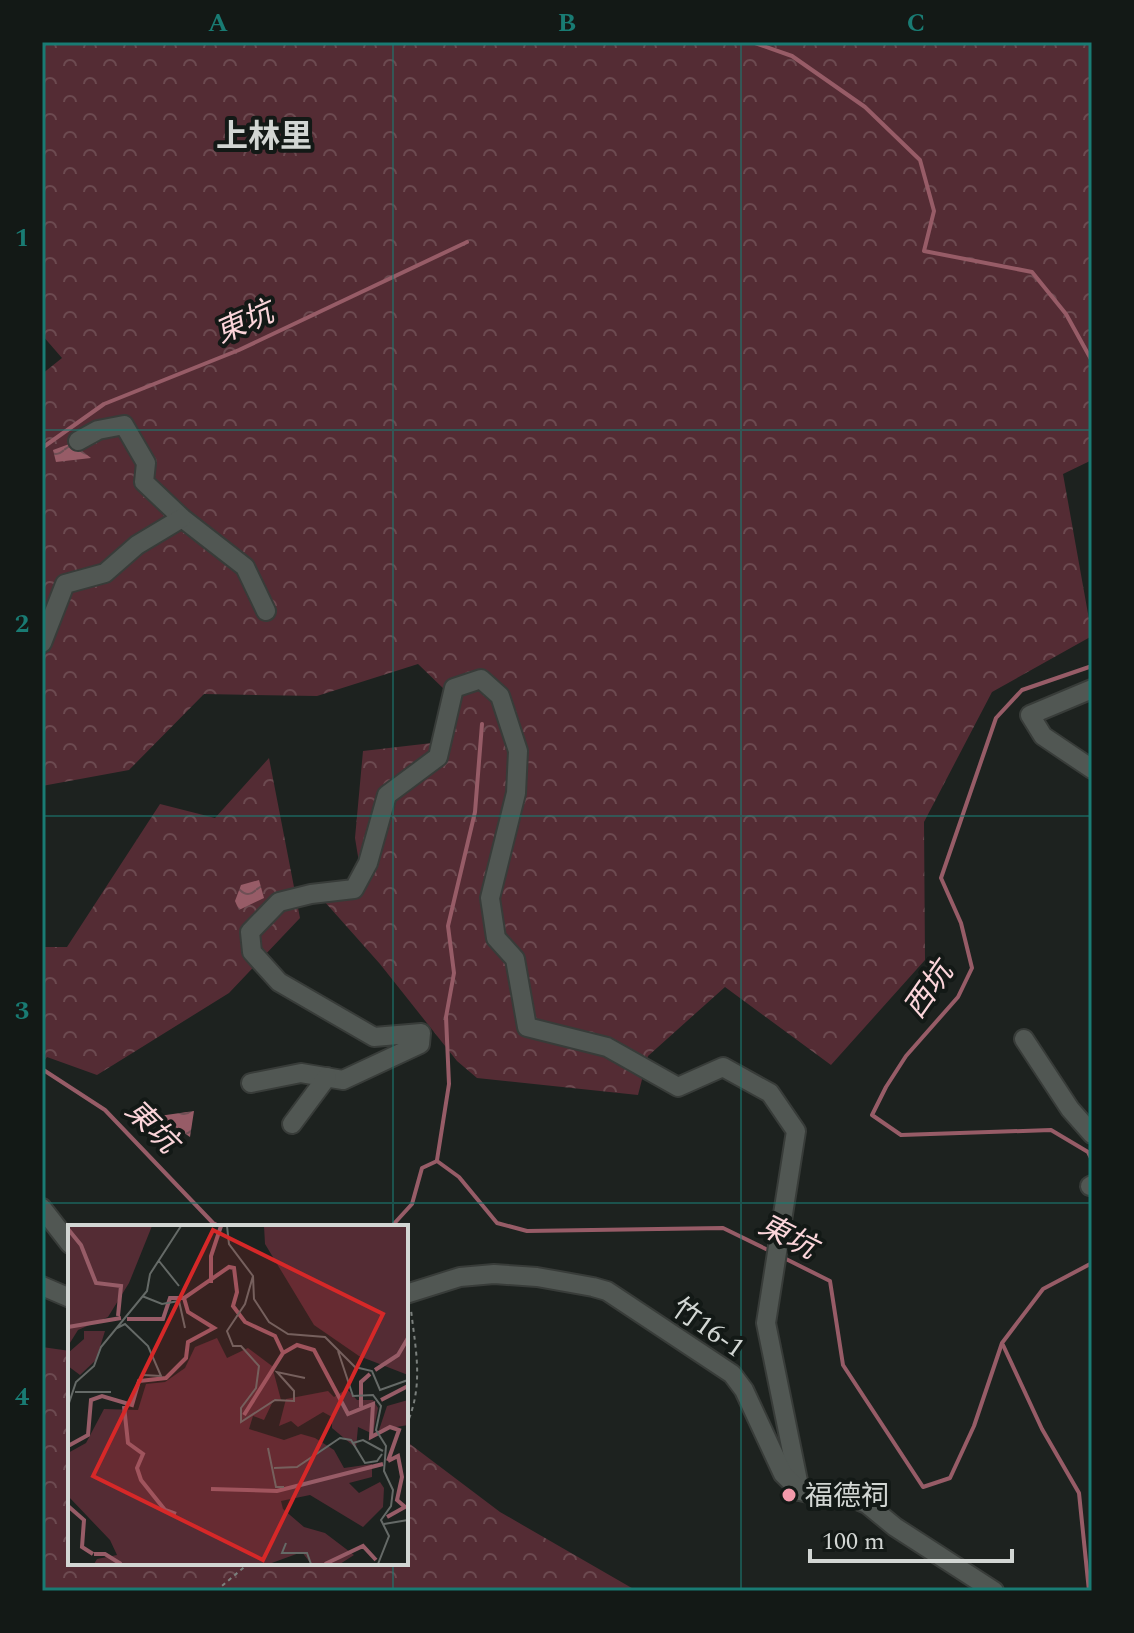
<svg xmlns="http://www.w3.org/2000/svg" width="1134" height="1633" font-family="Spectral,'Noto Sans TC',serif">
	<style>
		.forest { fill: url(#forest-crowns) }
		.water { fill: url(#water-waves) }
		.lines { fill: none; stroke-linecap: round; stroke-linejoin: round }
		.stream { stroke: #975c67; stroke-width: 4 }
		.minor-casing { stroke: #383c39; stroke-width: 22 }
		.path { stroke: #7b807d; stroke-width: 2; stroke-dasharray: 4 4; stroke-linecap: butt }
		.minor { stroke: #515753; stroke-width: 18 }
		.grid { fill: none; stroke: #197b73; stroke-width: 2; stroke-opacity: 0.55 }
		.poi-dot { fill: #f39aab; stroke: #131916; stroke-width: 3 }
		.labels { text-anchor: middle; stroke-width: 8; stroke-linejoin: round; paint-order: stroke }
		.street-label { font-size: 28px; fill: #d2d6d3; stroke: #131916 }
		.poi-label { font-size: 28px; fill: #d2d6d3; stroke: #131916; text-anchor: start }
		.water-label { font-size: 30px; font-style: italic; fill: #fbd5da; stroke: #131916 }
		.quarter-label { font-size: 32px; font-weight: bold; fill: #d2d6d3; stroke: #131916 }
		.inset-river { fill: none; stroke: #975c67; stroke-width: 4 }
		.inset-road { fill: none; stroke: #656a67; stroke-width: 2 }
		.view { fill: #d62828; fill-opacity: 0.15; stroke: #d62828; stroke-width: 4 }
		.inset-edge { fill: none; stroke: #d2d6d3; stroke-width: 4 }
		.neatline { fill: none; stroke: #197b73; stroke-width: 3 }
		.grid-label { font-size: 26px; text-anchor: middle; font-weight: bold; fill: #197b73 }
	</style>
	<defs>
		<pattern id="forest-crowns" width="20" height="18" patternUnits="userSpaceOnUse" patternTransform="scale(2)"><rect width="20" height="18" fill="#542c34"/><path d="M2 6a3 3 0 1 1 6 0M12 15a3 3 0 1 1 6 0" fill="none" stroke="#6c4a50"/></pattern>
		<pattern id="water-waves" width="16" height="10" patternUnits="userSpaceOnUse" patternTransform="scale(2)"><rect width="16" height="10" fill="#975c67"/><path d="M0 5q4-4 8 0t8 0" fill="none" stroke="#6f4f55"/></pattern>
	</defs>
	<rect width="100%" height="100%" fill="#1d221f"/>
	<g class="forest">
		<polygon points="42,42 1092,42 1092,460 1063,474 1092,636 992,692 924,822 925,960 831,1065 725,987 648,1056 638,1095 477,1078 457,1061 380,964 324,901 364,893 355,838 363,751 432,743 445,690 418,664 317,696 204,694 129,770 42,786 42,374 62,358 42,335"/>
		<polygon points="269,758 300,918 229,993 97,1075 47,1057 42,1064 42,947 67,947 160,804 215,818"/>
		<polygon points="42,1347 70,1351 70,1563 406,1563 406,1441 500,1512 637,1591 42,1591"/>
	</g>
	<g class="water">
		<polygon points="72,443 91,458 56,462 53,450"/>
		<polygon points="259,880 264,898 239,910 235,901 241,885"/>
		<polygon points="194,1111 190,1137 159,1116"/>
	</g>
	<g class="lines">
		<g class="stream">
			<polyline points="752,42 792,56 865,107 920,160 934,211 924,251 1032,272 1066,314 1092,361"/>
			<polyline points="42,448 104,404 239,350 467,242"/>
			<polyline points="1092,666 1022,690 996,718 941,878 961,923 972,968 958,997 906,1056 886,1087 872,1115 901,1135 1051,1130 1088,1152 1092,1160"/>
			<polyline points="42,1069 105,1110 213,1223 221,1227"/>
			<polyline points="437,1160 449,1084 446,1017 454,973 448,926 475,812 482,724"/>
			<polyline points="391,1227 412,1204 422,1168 437,1161 459,1177 497,1223 527,1231 723,1228 772,1252"/>
			<polyline points="784,1258 830,1281 843,1365 923,1487 950,1478 974,1426 1002,1343 1043,1289 1092,1263"/>
			<polyline points="1003,1345 1042,1429 1079,1493 1089,1591"/>
		</g>
		<g class="minor-casing">
			<g id="minor">
				<polyline points="78,441 98,430 124,425 146,463 144,482 182,518 245,567 266,611"/>
				<polyline points="42,643 65,584 105,573 137,545 182,518"/>
				<polyline points="1092,689 1030,715 1043,736 1092,769"/>
				<polyline points="1024,1039 1070,1109 1092,1134"/>
				<polyline points="251,1083 301,1073 343,1080 420,1044 421,1033 374,1037 279,982 252,952 250,932 279,902 311,894 354,889 368,863 387,795 438,757 454,688 481,679 500,696 518,751 516,793 490,898 496,938 515,959 527,1027 607,1047 678,1087 723,1067 770,1093 796,1131 766,1323 800,1491"/>
				<polyline points="292,1124 327,1077"/>
				<polyline points="1090,1186 1092,1185"/>
				<polyline points="42,1208 70,1244"/>
				<polyline points="42,1286 70,1298"/>
				<polyline points="406,1294 460,1277 494,1274 537,1277 593,1287 607,1291 732,1374 744,1390 783,1474 800,1491 825,1497 848,1496 867,1504 895,1527 994,1591"/>
			</g>
		</g>
		<g class="path">
			<path d="M406 1426C424 1386 416 1353 411 1310"/>
			<polyline points="216,1591 249,1563"/>
		</g>
		<use href="#minor" class="minor"/>
	</g>
	<path class="grid" d="M393 42V1227M741 42V1591M42 430H1092M42 816H1092M42 1203H1092M393 1563V1591"/>
	<circle class="poi-dot" cx="789" cy="1495" r="8"/>
	<g class="labels">
		<g class="street-label">
			<text transform="translate(709 1327) rotate(35)" y="10">竹16-1</text>
		</g>
		<g class="poi-label">
			<text x="805" y="1505">福德祠</text>
		</g>
		<g class="water-label">
			<text transform="translate(244 322) rotate(-24)" y="10">東坑</text>
			<text transform="translate(928 990) rotate(-55)" y="10">西坑</text>
			<text transform="translate(152 1126) rotate(45)" y="10">東坑</text>
			<text transform="translate(788 1236) rotate(27)" y="10">東坑</text>
		</g>
		<g class="quarter-label">
			<text x="264" y="147">上林里</text>
		</g>
	</g>
	<g transform="translate(68 1225)">
		<rect width="340" height="340" fill="#1d221f"/>
		<path d="M0 1H84L61 58 40 92 10 105 0 121ZM196 1H340V150L291 131 246 100 197 19ZM149 113 159 133 180 123 204 141 213 175 206 174 196 195 185 191 181 204 216 215 233 209 247 213 266 225 276 243 304 239V252L281 258 291 268 312 257 316 263 315 282 295 302 242 270 213 276 215 284 236 302 257 308 286 330 272 339H243L234 327 201 339H26L29 334 49 330 42 315 0 271V228L18 218 36 184 70 185 78 159 97 157 117 143 127 122ZM279 164 289 175H305L310 183 305 209 290 202 288 223 264 203V192L255 187 230 202 223 196 211 201 218 174 260 166 266 172ZM340 175V200L311 205 319 181Z" fill="#542c34"/>
		<path d="M16 106H37L28 135 12 150 0 141V128L16 114Z" fill="#542c34"/>
		<path class="inset-river" d="M0 4 13 20 28 58 53 61 50 91M143 58V31L153 1M59 94H95L102 73H116M0 102 53 93M307 145 330 130 340 113M313 175 340 161M56 181 60 218 75 229 69 243 73 255 97 285 108 289M293 182V157L302 149M176 190 215 128M0 221 20 210 23 175 34 171 64 180 71 156 98 153 118 133 120 117 146 103 120 87 116 73 161 42 166 43 169 67 165 81 177 97 207 111 215 128 229 120 246 125 280 189 305 179 303 212 322 202 331 205 320 236M143 264 209 266 315 239M0 281 16 295 14 322 25 329M319 292 337 282 329 275 334 252 330 231 320 236M26 329H37L53 339M257 339 295 321 308 335"/>
		<path class="inset-road" d="M159 1 161 19 185 51 186 74 201 97 220 109 257 112 287 142 304 146 312 165 340 155M91 36 111 61M185 51 177 79 159 106 165 121H173L191 141 188 163 173 183V197L207 175 226 176V166L209 147 237 153M74 71 94 79 111 76 117 103M49 103 57 99 80 121 93 151 75 150M270 126 285 171 305 170 313 181 308 205 318 221 316 246 325 265 323 281 313 295 321 311 310 339M7 167H43M0 181 8 157 26 141 33 122 79 66 82 49 113 1M285 218 295 215 315 226M200 223 208 262H216M206 243 229 242 272 213 283 215 297 238 309 236 314 229M316 299 340 295M218 318 214 328H239L243 339"/>
		<path class="view" d="M145 5 315 89 195 335 25 251Z"/>
		<rect width="340" height="340" class="inset-edge"/>
	</g>
	<rect width="1134" height="1633" fill="none" stroke="#131916" stroke-width="88"/>
	<path d="M810 1549v12h202v-12" fill="none" stroke="#d2d6d3" stroke-width="4"/>
	<text x="822" y="1549" font-size="24" fill="#d2d6d3" stroke="#131916" stroke-width="6" paint-order="stroke">100 m</text>
	<rect x="44" y="44" width="1046" height="1545" class="neatline"/>
	<g class="grid-label">
		<text x="218" y="31">A</text>
		<text x="567" y="31">B</text>
		<text x="916" y="31">C</text>
		<text x="22" y="246">1</text>
		<text x="22" y="632">2</text>
		<text x="22" y="1019">3</text>
		<text x="22" y="1405">4</text>
	</g>
</svg>
